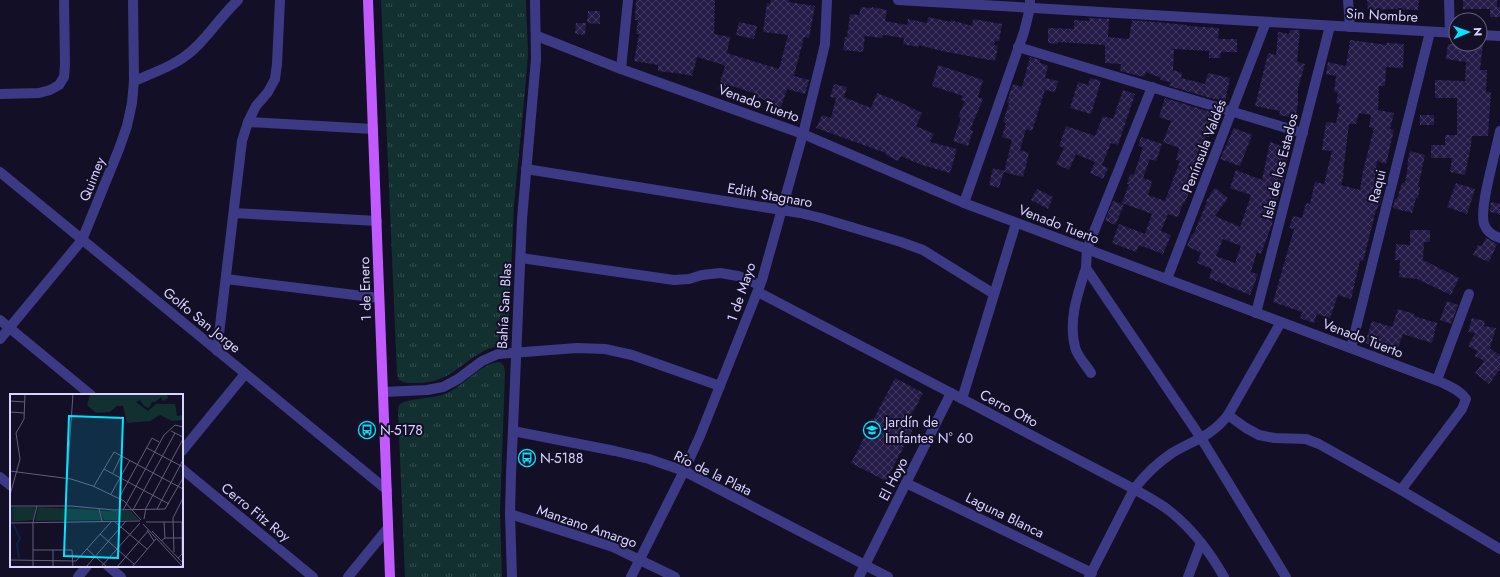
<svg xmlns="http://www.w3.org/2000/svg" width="1500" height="577" font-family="Jost,sans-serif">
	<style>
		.grass { fill: url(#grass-tufts) }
		.building { fill: url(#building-cross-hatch); fill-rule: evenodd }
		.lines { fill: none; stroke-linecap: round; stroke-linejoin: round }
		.minor { stroke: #3d3a85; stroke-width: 10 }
		.major { stroke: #c25bff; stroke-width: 10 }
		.labels { text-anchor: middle; stroke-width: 4; stroke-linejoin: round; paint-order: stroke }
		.street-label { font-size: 14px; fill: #d9d4ff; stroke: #130f26 }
		.poi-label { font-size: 14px; fill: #d9d4ff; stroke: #130f26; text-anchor: start }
		.inset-river { fill: none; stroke: #0c2248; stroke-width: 2 }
		.inset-road { fill: none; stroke: #625e7d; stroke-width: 1 }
		.view { fill: #00e5ff; fill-opacity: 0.15; stroke: #00e5ff; stroke-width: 2 }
		.inset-edge { fill: none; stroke: #d9d4ff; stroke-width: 2 }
	</style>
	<defs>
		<pattern id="grass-tufts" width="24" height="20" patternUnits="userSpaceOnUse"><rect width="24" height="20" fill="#12302f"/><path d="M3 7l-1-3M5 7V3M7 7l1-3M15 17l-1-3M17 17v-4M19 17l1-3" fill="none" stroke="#344d4e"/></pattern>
		<pattern id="building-cross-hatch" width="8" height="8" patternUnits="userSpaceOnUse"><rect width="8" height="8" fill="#241b47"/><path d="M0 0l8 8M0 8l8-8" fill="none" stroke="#433b63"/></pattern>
	</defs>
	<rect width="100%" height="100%" fill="#130f26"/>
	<g class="grass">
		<path d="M381 0H526L528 53 526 80 514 205 508 338C504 348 492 346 484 351 458 365 450 382 418 383 411 383 405 384 399 380L397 374Z"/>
		<path d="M500 362 504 366 505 373 500 512 502 577H405L398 411 399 405C405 398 435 399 447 393 463 386 483 362 500 362Z"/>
	</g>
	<g class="building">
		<polygon points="636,0 715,0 714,34 730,37 727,53 779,69 788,35 763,32 767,3 770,4 771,0 789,0 788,2 815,6 809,38 804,37 794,76 809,80 805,94 787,89 779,113 768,109 770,102 756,97 756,94 732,86 730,93 718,89 725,66 721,64 697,57 692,76 683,74 658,71 658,65 634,61 639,34 636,34 638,20 635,20"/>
		<polygon points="1367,0 1419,0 1418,10 1394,9 1368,10"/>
		<polygon points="1463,0 1497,0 1497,7 1500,7 1500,17 1490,17 1490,9 1463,9"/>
		<polygon points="861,7 872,8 872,7 887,10 885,21 907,25 908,19 927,23 928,17 951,22 951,20 972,26 973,19 1002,24 999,41 995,41 994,45 998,46 995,61 942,51 919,45 918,47 903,44 904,38 883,35 882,38 865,36 863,52 843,50 845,37 847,37 850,14 859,15"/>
		<polygon points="588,11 600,11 600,24 587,23"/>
		<polygon points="1089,18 1109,19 1108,37 1129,39 1132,20 1187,25 1187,26 1219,28 1218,39 1237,39 1237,52 1221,52 1220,58 1209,58 1209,51 1174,49 1173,70 1182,73 1181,78 1205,84 1208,73 1230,78 1225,101 1221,101 1169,86 1171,82 1160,80 1161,78 1146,72 1144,77 1120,71 1121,64 1105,63 1105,45 1058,42 1058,44 1048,43 1048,28 1074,29 1074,20 1089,21"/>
		<polygon points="739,22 757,26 754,39 736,35"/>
		<polygon points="576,23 586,23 585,35 575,34"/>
		<polygon points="1290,30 1300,30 1297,62 1305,64 1298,88 1298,104 1295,118 1279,115 1280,111 1255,106 1268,53 1276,55 1278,32 1289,34"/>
		<path d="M1350 40 1387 45V43L1404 44 1403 68 1386 67 1385 86H1379L1378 110 1394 113 1390 129 1394 130 1386 164 1377 161 1373 193 1382 196 1380 205 1379 204 1375 214 1363 261H1360L1351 299 1338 295 1330 318 1317 314 1314 323 1300 318 1302 312 1273 302 1294 229 1289 228 1293 216 1302 218 1306 203 1310 204 1315 182 1324 184 1332 151 1322 150 1326 122 1336 123 1340 104 1336 103 1338 93 1334 92 1336 76 1326 74 1328 62 1346 66ZM1359 113 1371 115 1369 127 1374 128 1363 171 1360 190 1341 185 1344 173H1343L1349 124H1356Z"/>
		<polygon points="1448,44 1483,44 1480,70 1487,70 1486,92 1491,92 1488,136 1472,136 1471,145 1465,175 1450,172 1452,158 1431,158 1431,145 1445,145 1445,135 1457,135 1457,98 1435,98 1435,80 1465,81 1466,62 1446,59"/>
		<polygon points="1030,57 1040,60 1040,63 1048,66 1045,78 1058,81 1055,92 1045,90 1032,131 1026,129 1020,150 1029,153 1023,177 1004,172 1012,140 1002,137 1006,123 1003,122 1009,103 1007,102 1012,86 1013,84 1022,87"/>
		<polygon points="938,65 983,80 978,97 983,99 970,130 973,131 968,146 953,141 961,118 958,117 965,101 961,100 963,96 932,86"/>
		<polygon points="1090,78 1101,81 1091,114 1070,108 1078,82 1088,85"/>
		<polygon points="834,84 847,87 844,97 871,108 877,93 902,103 922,113 916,126 934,134 930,142 957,149 950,173 919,164 901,156 898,161 886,155 886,153 816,128 822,115 831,118 836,98 830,97"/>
		<polygon points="1123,90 1135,94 1118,145 1111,143 1102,165 1076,154 1069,170 1056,164 1064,148 1059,146 1066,126 1095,136 1103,116 1113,119"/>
		<polygon points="1165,98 1217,114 1209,137 1206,136 1198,167 1190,191 1184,204 1183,203 1178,217 1168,214 1161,231 1171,235 1163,254 1139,245 1136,252 1112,243 1119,224 1145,234 1152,214 1122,203 1129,184 1127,184 1130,174 1134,175 1143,147 1138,146 1141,137 1162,144 1156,161 1150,159 1143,178 1152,181 1148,195 1165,201 1180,161 1176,160 1179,148 1163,142 1171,121 1159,117"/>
		<rect x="1420" y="115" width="14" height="10"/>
		<polygon points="1234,128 1252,135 1240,166 1220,159"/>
		<path d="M1270 142 1291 149 1286 163 1288 164 1280 193 1270 220 1273 221 1271 227 1261 254 1257 252 1251 272 1258 274 1250 295 1209 278 1212 269 1197 263 1201 253 1187 246 1192 234 1193 235 1207 202 1206 201 1215 188 1228 198 1215 216 1240 227 1251 195 1230 188 1236 170 1262 180ZM1223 239 1241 246 1235 263 1216 256Z"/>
		<polygon points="1410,151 1425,155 1418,187 1420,187 1418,198 1416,198 1412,213 1393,208 1395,199 1397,199 1402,183 1405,183 1408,165 1407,165"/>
		<polygon points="1095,162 1108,168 1103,179 1090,173"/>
		<polygon points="993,168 1004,171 999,188 989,185"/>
		<polygon points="1456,183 1475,189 1467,214 1447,207"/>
		<polygon points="1037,189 1053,197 1048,209 1031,200"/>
		<polygon points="1113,201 1124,205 1115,225 1105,220"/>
		<polygon points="1491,202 1500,204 1500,214 1490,212"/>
		<polygon points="1410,230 1430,230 1430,242 1424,242 1423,260 1459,278 1451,295 1417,279 1399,277 1400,260 1395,260 1396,244 1410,245"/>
		<polygon points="1486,238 1497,244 1489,262 1473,255 1478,245 1482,246"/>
		<polygon points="1447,301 1458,305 1451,324 1440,320"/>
		<polygon points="1398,309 1414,314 1414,316 1437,323 1432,343 1403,334 1396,353 1365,343 1372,321 1392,327"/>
		<polygon points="1472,318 1485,321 1484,326 1496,328 1490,348 1500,356 1500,369 1489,384 1475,373 1484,361 1475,356 1477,351 1468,346 1475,333 1468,332"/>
		<polygon points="895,378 923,393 908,421 915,425 886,481 851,463"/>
	</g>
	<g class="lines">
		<g class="minor">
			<polyline points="898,0 1456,33"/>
			<polyline points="1348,0 1350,27"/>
			<polyline points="1449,0 1450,33"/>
			<polyline points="1480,35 1500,36"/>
			<path d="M537 36 621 69 803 134 964 203 1441 382C1450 387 1460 390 1466 399L1462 409 1401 490"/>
			<polyline points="1018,47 1303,133"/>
			<polyline points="621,69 628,0"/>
			<path d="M134 81C155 72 177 65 194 49 210 34 222 15 238 0"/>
			<polyline points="1152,87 1087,249 1086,268 1201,438 1286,577"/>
			<polyline points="0,94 39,93 50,90 59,85 64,77 65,65 64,0"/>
			<polyline points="248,122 373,129"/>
			<path d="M1500 131C1496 152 1479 207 1484 224 1487 232 1493 236 1500 238"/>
			<polyline points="526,169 800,213 821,218 901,242 923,250 994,294"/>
			<polyline points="0,172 387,490"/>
			<polyline points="964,203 1024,32 1030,8 1030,0"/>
			<polyline points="234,213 377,221"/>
			<polyline points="521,258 674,280 689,279 702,275 720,273 738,276 760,285"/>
			<path d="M1086 268C1078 293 1068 320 1075 347 1077 356 1086 365 1091 373"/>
			<polyline points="226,279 379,298"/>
			<polyline points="1167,279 1266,22"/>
			<path d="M758 292 1134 489C1146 496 1160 503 1171 512 1193 530 1210 552 1224 577"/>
			<polyline points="1256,313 1330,26"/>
			<polyline points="0,320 91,395"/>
			<polyline points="0,339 82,240 119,149 127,126 132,103 134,81 133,0"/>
			<polyline points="1351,348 1430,32"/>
			<polyline points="217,351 242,141 248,122 256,106 268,92 275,79 277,64 280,0"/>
			<polyline points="1437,380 1469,294"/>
			<polyline points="383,392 427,390 443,387 458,379 482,361 498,354 577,348 605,349 632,355 720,386"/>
			<polyline points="962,399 1016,223"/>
			<polyline points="1228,415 1246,428 1259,435 1274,438 1306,439 1319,444 1401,490 1500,549"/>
			<polyline points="513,431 615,451 649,459 684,471 888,577"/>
			<polyline points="182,451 245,374"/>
			<polyline points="182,469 313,577"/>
			<polyline points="0,477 11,486"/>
			<polyline points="906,483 1092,573"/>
			<polyline points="510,514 613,547 675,577"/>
			<polyline points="108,566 121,577"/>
			<polyline points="78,577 87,566"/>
			<polyline points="348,577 388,528"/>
			<polyline points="512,577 510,514 511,475 522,219 536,59 535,0"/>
			<polyline points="631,577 684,471 700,436 762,280 803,134 821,61 825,44 827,0"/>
			<polyline points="859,577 951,393"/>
			<path d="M1089 577 1134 489C1145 475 1157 463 1172 453 1194 440 1212 436 1228 415L1281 322"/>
			<polyline points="1188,577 1201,543"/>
		</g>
		<polyline class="major" points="368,0 390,577"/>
	</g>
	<defs>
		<g id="bus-ring" transform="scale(0.9)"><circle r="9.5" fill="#130f26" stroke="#00e5ff" stroke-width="1.5"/><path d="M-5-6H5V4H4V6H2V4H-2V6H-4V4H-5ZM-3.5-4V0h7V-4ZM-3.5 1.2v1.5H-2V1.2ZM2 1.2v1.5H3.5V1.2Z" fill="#00e5ff"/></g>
		<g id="school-ring" transform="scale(0.9)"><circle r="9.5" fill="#130f26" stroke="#00e5ff" stroke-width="1.5"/><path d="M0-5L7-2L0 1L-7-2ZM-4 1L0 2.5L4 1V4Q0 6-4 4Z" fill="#00e5ff"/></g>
	</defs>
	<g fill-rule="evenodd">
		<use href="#bus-ring" x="367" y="430"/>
		<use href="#school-ring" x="872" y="430"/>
		<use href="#bus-ring" x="527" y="458"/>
	</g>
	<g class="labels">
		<g class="street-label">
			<text transform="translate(1382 15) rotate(3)" y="5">Sin Nombre</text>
			<text transform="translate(759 103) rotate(20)" y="5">Venado Tuerto</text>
			<text transform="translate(1204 146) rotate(-69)" y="5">Península Valdés</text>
			<text transform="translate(1280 166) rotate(-76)" y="5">Isla de los Estados</text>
			<text transform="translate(92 179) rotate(-68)" y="5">Quimey</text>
			<text transform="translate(1377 186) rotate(-76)" y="5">Raqui</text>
			<text transform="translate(770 195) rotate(10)" y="5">Edith Stagnaro</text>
			<text transform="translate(1059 224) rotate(21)" y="5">Venado Tuerto</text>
			<text transform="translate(365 289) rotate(-92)" y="5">1 de Enero</text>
			<text transform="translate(741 292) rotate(-71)" y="5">1 de Mayo</text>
			<text transform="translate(504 306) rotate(-87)" y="5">Bahía San Blas</text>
			<text transform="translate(202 320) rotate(39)" y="5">Golfo San Jorge</text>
			<text transform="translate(1363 338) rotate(21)" y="5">Venado Tuerto</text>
			<text transform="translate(1009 408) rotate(28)" y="5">Cerro Otto</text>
			<text transform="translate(713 473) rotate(26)" y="5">Río de la Plata</text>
			<text transform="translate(893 479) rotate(-63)" y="5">El Hoyo</text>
			<text transform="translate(256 512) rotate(39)" y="5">Cerro Fitz Roy</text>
			<text transform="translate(1005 515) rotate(26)" y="5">Laguna Blanca</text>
			<text transform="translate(587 526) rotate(19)" y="5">Manzano Amargo</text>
		</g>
		<g class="poi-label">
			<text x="885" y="427">Jardín de<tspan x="885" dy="16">Imfantes N° 60</tspan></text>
			<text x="380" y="435">N-5178</text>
			<text x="540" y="463">N-5188</text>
		</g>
	</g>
	<g transform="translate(10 394)">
		<rect width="173" height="173" fill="#130f26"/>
		<path d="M122 0H157L158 4 153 7 151 3 145 8H142L139 14 134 12 130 6 126 8 138 17 146 10H165L167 22 173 21V26L162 27 150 21 140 27 117 29 113 12H107L100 18 86 19 77 11 80 1ZM0 113H26L23 126 0 128ZM28 113 88 116 91 126 25 127ZM90 117H121L129 126H94Z" fill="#12302f"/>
		<path class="inset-river" d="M2 113 3 127M3 130 10 144 7 150 9 164"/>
		<path class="inset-road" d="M0 7 15 8M0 18 14 19M161 37 173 43M137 54 173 73M94 75 159 110M0 77 61 85 83 92 114 107 131 126M103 79 111 62M57 85 63 0M84 92 104 58 173 95M101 100 120 66M0 101 10 65 6 39 14 25 15 0M109 104 142 44 149 48M0 112H61L104 116 155 115 173 84M89 115 92 127M147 115 173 66M113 116 154 41 165 31 173 33M123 116 165 39M134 125 136 114 173 45M105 128 137 155M136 128H172M154 128 155 144M0 129 130 127M133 130 173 173M137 136 144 147M142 137 173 169M90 140 124 170M151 147 155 144H172M77 155 97 173M23 156H62L63 173M164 158 163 124 173 104M168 164 172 160V128M0 166 66 167M66 167 101 128M23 173V128L27 112M43 173V156M76 173 116 127M91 173 130 129M107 173 138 137M122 173 146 145"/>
		<path class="view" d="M59 22 113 24 108 164 54 162Z"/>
		<rect width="173" height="173" class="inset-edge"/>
	</g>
	<g transform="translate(1468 32) rotate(88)"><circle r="19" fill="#130f26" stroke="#625e7d"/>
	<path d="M0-3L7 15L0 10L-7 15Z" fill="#00e5ff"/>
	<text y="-6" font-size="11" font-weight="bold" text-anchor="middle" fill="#d9d4ff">N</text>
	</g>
</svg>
